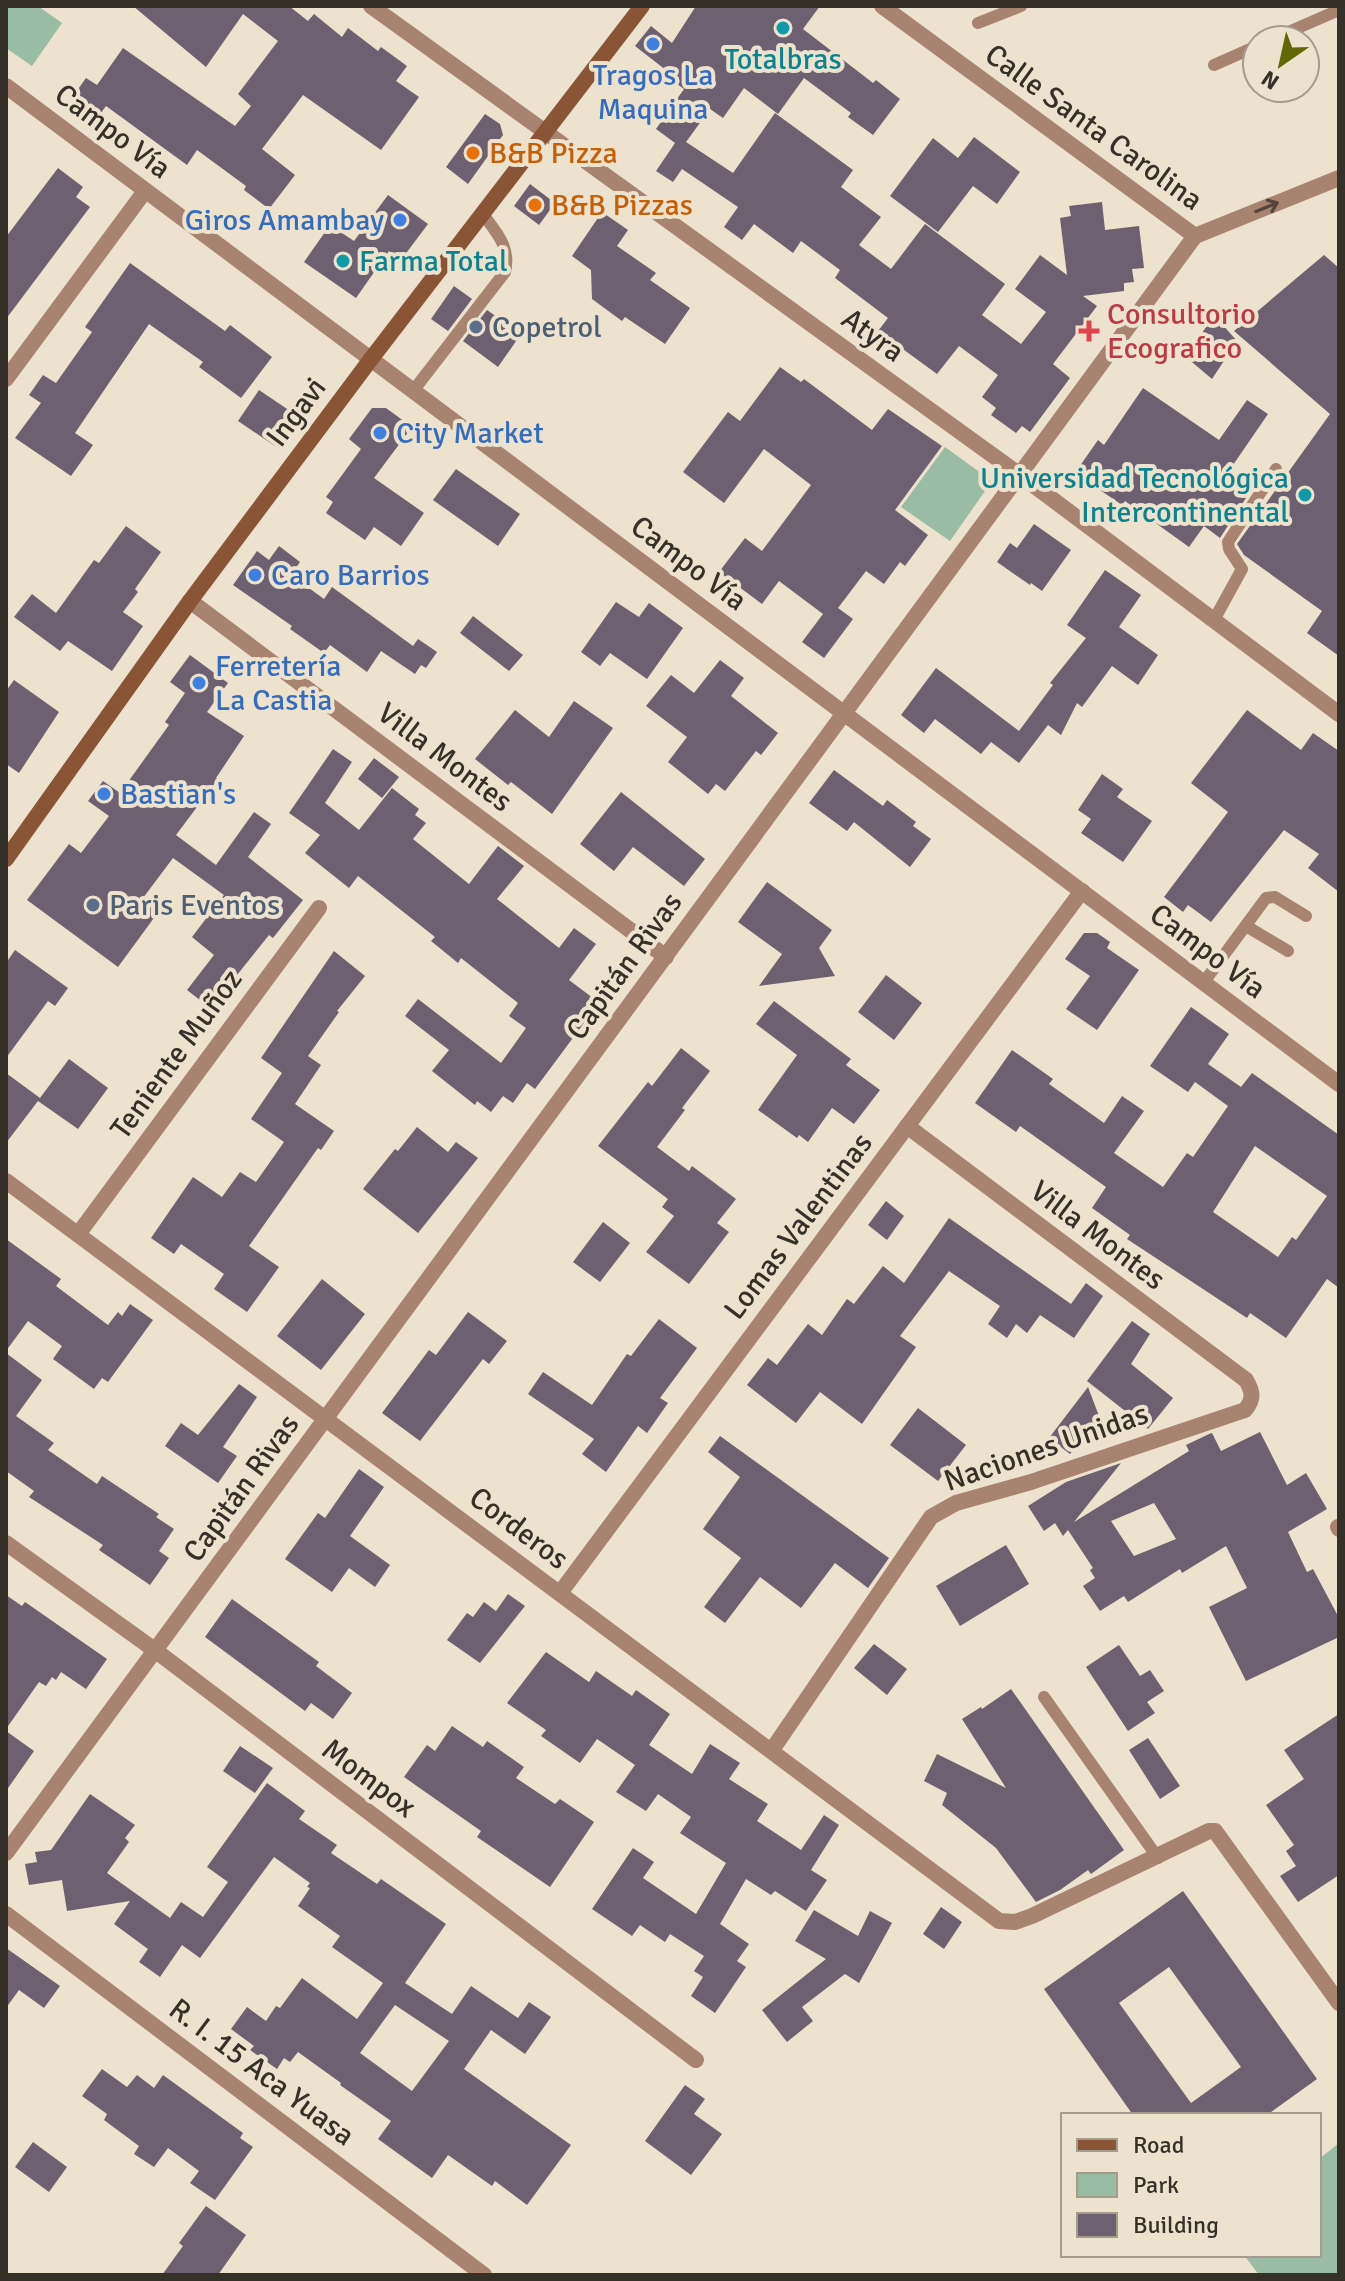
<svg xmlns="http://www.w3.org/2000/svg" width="1345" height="2281" font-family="Signika,sans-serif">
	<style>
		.green { fill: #9abba4 }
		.building { fill: #6d6070; fill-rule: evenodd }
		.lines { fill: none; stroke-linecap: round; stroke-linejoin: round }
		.lane { stroke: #a8836f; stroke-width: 12 }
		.street { stroke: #a8836f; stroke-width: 16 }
		.secondary { stroke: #895536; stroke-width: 16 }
		.oneway { stroke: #52463a }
		.culture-dot { fill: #0f9aa8; stroke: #ece2ce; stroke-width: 3 }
		.shop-dot { fill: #3f7fe0; stroke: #ece2ce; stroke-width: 3 }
		.food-dot { fill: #e8710a; stroke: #ece2ce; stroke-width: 3 }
		.service-dot { fill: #5c6f8a; stroke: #ece2ce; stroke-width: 3 }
		.health-dot { fill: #e0444e; stroke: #ece2ce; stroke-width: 3 }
		.labels { text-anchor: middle; stroke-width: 8; stroke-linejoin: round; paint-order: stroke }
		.culture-label { font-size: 30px; fill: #0d838f; stroke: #ece2ce }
		.shop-label { font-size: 30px; fill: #366cbe; stroke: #ece2ce; text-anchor: start }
		.street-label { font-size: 30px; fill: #353129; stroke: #ece2ce }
		.food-label { font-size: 30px; fill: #c56008; stroke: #ece2ce; text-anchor: start }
		.health-label { font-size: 30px; fill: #be3a42; stroke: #ece2ce; text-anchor: start }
		.service-label { font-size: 30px; fill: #4e5e75; stroke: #ece2ce; text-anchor: start }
	</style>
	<rect width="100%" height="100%" fill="#ece2ce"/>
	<g class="green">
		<polygon points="6,6 38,6 62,23 32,66 6,48"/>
		<polygon points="945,447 992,481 950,541 901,507"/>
		<polygon points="1339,2143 1339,2275 1259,2275 1244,2255 1319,2255 1319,2159"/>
	</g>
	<g class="building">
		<polygon points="133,6 289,6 308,21 314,14 342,37 348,28 378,51 381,47 407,66 396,81 419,97 381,150 303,95 262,149 295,175 269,209 244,190 246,186 197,150 187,165 106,106 98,117 71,99 86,78 97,85 123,48 235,126 251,106 238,94 278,41 243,14 206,67"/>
		<polygon points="696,6 820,6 803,29 873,83 876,80 900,99 873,135 848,117 851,113 804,78 778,114 744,88 723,118 710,109 686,142 733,173 775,113 853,170 841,187 881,217 859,245 891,269 925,224 1005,284 982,315 1021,344 1046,312 1015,289 1040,255 1067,275 1060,218 1071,216 1069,206 1102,202 1105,230 1139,226 1144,268 1132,269 1134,282 1124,283 1124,291 1083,296 1097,306 1053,364 1070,378 1030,432 1022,426 1016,433 991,415 996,408 982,397 998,375 959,346 937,374 900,347 897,351 875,335 888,318 835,278 840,270 801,241 793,253 754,224 742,240 724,227 738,207 682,169 673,182 656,171 675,143 656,129 684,89 677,84 680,81 635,46 651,26 672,43"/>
		<polygon points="485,114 500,124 503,135 468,184 446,167"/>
		<polygon points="974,137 1020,172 997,204 973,186 938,232 890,196 933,138 958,158"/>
		<polygon points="58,168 83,187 76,197 90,207 6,319 6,237"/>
		<polygon points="530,184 555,203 539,225 514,206"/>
		<polygon points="388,195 428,224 401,260 389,251 356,298 304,262 330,225 354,241"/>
		<polygon points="602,212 628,230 617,246 656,273 650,280 690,308 665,344 625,317 622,321 592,299 591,270 572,256"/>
		<polygon points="1324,255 1339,268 1339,656 1307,633 1322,611 1244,555 1237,544 1330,414 1234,331"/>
		<polygon points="130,263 225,331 230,325 272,357 241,398 199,367 203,362 149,324 75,433 93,445 71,476 15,438 41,403 29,395 43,375 56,383 92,332 85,327"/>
		<polygon points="454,286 472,299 448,331 431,319"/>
		<polygon points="487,310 521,334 498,367 463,341"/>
		<polygon points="1214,315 1237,341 1212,379 1186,357"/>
		<polygon points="780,367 801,382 804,379 872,430 888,409 942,446 895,510 928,535 905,566 900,562 884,584 866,571 838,608 853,619 824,658 802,642 823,614 779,581 762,604 719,572 745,538 762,551 811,485 764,449 724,503 683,472 728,412 740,421"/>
		<polygon points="1143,388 1219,440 1247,400 1268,414 1222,481 1246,498 1220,538 1204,526 1189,547 1125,501 1122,505 1075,473 1098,440 1104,445"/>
		<polygon points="259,390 296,415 275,446 238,421"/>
		<polygon points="372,408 386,408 412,427 374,478 424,513 401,546 374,527 365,540 326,513 333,502 326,497 361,449 349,439"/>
		<polygon points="456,469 520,514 498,546 433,500"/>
		<polygon points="1034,524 1071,550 1042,591 1031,583 1030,585 997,562 1010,543 1017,548"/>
		<polygon points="126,526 161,552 135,589 138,592 123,612 143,626 112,671 68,641 60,651 14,617 32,594 56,613 94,560 99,563"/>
		<polygon points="279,546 300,562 291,575 324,599 332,587 413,646 418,639 437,652 426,668 421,665 415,674 381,651 367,672 330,645 324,653 290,629 292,626 233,585 257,551 269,560"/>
		<polygon points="1105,570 1141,595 1119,627 1158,655 1138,685 1112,666 1082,707 1077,703 1061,735 1048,725 1019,763 991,742 981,754 935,719 924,733 901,715 936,668 1019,731 1053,685 1050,683 1086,638 1067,625"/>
		<polygon points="616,602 639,617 649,603 683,628 647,679 610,653 600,666 581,652"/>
		<polygon points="473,616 523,655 509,671 460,633"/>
		<polygon points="190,655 228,683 207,712 244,736 216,778 218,779 176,835 216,865 254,812 271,824 248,857 303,900 273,938 269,935 225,990 233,997 219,1015 187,990 214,955 192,937 224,895 173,858 143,898 159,911 118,967 27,900 69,844 81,853 109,816 88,801 103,781 120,793 169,725 165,722 185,693 170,682"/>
		<polygon points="720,660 744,678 731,696 778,733 761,755 756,751 725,791 716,784 708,794 668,762 687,737 646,706 671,675 694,693"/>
		<polygon points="14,680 59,712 19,773 6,764 6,691"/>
		<polygon points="574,701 613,728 552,814 511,782 508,785 475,759 515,710 549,737"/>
		<polygon points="1247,710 1301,750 1313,733 1339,751 1339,892 1308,868 1319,854 1284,830 1211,922 1188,905 1183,912 1164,897 1228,812 1191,783"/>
		<polygon points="333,749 352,762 325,803 359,830 392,788 419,809 415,815 426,823 413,839 469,884 498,846 524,866 497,899 559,948 574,928 596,944 569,980 593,998 581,1014 587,1019 535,1089 527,1083 513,1103 503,1096 491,1112 477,1101 475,1105 432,1071 449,1050 405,1016 418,999 501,1063 526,1028 509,1016 518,1003 461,958 458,963 431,941 435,937 358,876 349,888 305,853 320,835 289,813"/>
		<polygon points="374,758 399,777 382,798 358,779"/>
		<polygon points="834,770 883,806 887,800 916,822 913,826 931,839 910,867 854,822 847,831 809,803"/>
		<polygon points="1102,774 1123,789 1117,797 1152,821 1123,862 1081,833 1091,819 1078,810"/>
		<polygon points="621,792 705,859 684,886 633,847 614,871 580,844"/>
		<polygon points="767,882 832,930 819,948 835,976 759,986 782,954 738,922"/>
		<polygon points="1084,933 1097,933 1110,942 1107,948 1139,970 1097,1030 1066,1009 1090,976 1065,959"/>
		<polygon points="15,950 68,988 55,1006 48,1001 6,1058 6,963"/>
		<polygon points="334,951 365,976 337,1011 339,1012 308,1056 321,1065 295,1104 334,1131 321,1150 318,1148 249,1246 279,1267 247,1312 214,1289 224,1274 181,1244 174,1254 151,1238 193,1177 222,1197 240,1172 256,1182 284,1142 251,1119 282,1073 261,1058"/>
		<polygon points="886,975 922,1003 894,1040 858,1012"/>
		<polygon points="774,1001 851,1059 846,1065 880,1090 854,1124 832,1108 808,1142 799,1135 797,1138 758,1110 797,1055 756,1024"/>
		<path d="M1191 1007 1229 1034 1208 1064 1241 1087 1252 1073 1339 1135V1288L1327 1279 1286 1338 1250 1313 1247 1318 1127 1239 1130 1235 1092 1208 1106 1187 1020 1126 1016 1132 975 1103 1012 1050 1053 1079 1049 1084 1104 1123 1122 1096 1144 1111 1114 1153 1163 1187 1187 1153 1193 1157 1228 1106 1195 1082 1188 1092 1150 1066ZM1255 1146 1327 1196 1296 1240 1292 1237 1278 1257 1213 1212Z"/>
		<polygon points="681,1048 710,1071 682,1108 685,1110 657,1147 689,1171 692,1166 736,1199 717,1223 729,1232 689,1284 646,1252 674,1216 662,1207 668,1199 598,1146 648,1082 652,1086"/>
		<polygon points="69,1059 108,1088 78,1129 38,1101 6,1143 6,1073 40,1098"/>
		<polygon points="417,1127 448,1152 456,1142 478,1158 418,1233 363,1189 395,1149 398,1151"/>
		<polygon points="886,1201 904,1216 887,1240 868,1225"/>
		<polygon points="949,1218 1071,1304 1086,1283 1103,1296 1074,1338 1040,1315 1027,1333 1016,1324 1007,1338 988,1324 1000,1306 949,1271 900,1336 916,1347 862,1424 820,1392 796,1423 747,1385 768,1358 777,1365 808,1324 822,1335 847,1299 854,1304 883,1266 904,1283"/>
		<polygon points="603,1222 630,1243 600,1282 573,1262"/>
		<polygon points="6,1239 61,1279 56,1286 108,1325 118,1312 122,1316 130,1304 153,1320 108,1382 102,1378 94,1389 53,1359 62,1346 28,1321 6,1351"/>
		<polygon points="322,1279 365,1314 321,1370 277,1336"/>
		<polygon points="468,1312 507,1341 489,1364 483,1359 420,1441 382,1413 429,1350 436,1355"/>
		<polygon points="659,1319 697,1348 660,1398 668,1403 647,1433 638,1426 606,1472 582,1454 594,1439 528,1394 543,1372 592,1405 627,1354 631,1356"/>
		<polygon points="1132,1321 1150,1334 1131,1364 1173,1398 1148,1429 1087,1381"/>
		<polygon points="6,1353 42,1380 16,1416 54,1443 48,1450 97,1484 102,1476 159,1514 156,1517 174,1529 159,1551 169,1558 150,1585 99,1550 103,1545 29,1497 34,1491 6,1471"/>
		<polygon points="239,1384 257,1397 223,1447 237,1456 218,1483 165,1446 181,1423 198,1435"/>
		<polygon points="1088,1387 1099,1416 1070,1454 1049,1438"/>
		<polygon points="918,1408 966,1445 938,1481 890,1445"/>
		<path d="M1260 1432 1287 1485 1306 1473 1327 1509 1288 1532 1307 1572 1313 1569 1339 1618V1637L1246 1681 1209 1607 1247 1588 1226 1546 1182 1573 1180 1569 1128 1602 1124 1596 1100 1611 1083 1586 1095 1578 1090 1570 1093 1568 1068 1530 1063 1536 1055 1523 1044 1531 1028 1506 1066 1482 1121 1463 1074 1522 1189 1451 1186 1445 1209 1434 1212 1433 1221 1451ZM1154 1503 1176 1539 1134 1556 1111 1521Z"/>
		<polygon points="720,1436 889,1558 868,1588 835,1563 801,1608 760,1577 725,1623 704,1607 741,1558 703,1529 740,1477 708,1452"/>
		<polygon points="359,1469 384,1487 350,1536 390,1565 375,1587 349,1568 332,1592 285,1559 318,1513 325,1518"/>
		<polygon points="1006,1545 1029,1584 960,1626 936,1586"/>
		<polygon points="508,1594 525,1606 480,1663 447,1640 467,1613 473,1617 484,1602 496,1611"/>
		<polygon points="6,1595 22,1606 25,1602 107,1659 86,1689 61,1672 56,1680 52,1677 46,1686 39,1682 6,1729"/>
		<polygon points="232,1599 319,1662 316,1666 352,1693 333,1719 311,1703 305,1711 205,1637"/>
		<polygon points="874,1644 907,1669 887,1695 854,1668"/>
		<polygon points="1119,1645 1140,1676 1150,1670 1164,1691 1147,1702 1155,1713 1128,1731 1086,1667"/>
		<polygon points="546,1652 589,1682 596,1671 632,1696 636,1690 670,1714 649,1745 692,1774 710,1744 740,1763 729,1779 768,1804 757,1821 801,1850 824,1815 839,1825 811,1870 827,1880 806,1911 775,1891 771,1895 746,1879 720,1924 749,1944 737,1961 746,1967 715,2013 691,1996 703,1977 694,1971 704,1956 670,1934 665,1942 640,1925 632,1936 592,1909 633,1848 654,1862 643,1878 696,1914 726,1863 680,1833 691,1817 658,1794 646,1811 616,1792 635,1765 597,1739 580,1763 541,1736 546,1730 507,1703"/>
		<polygon points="1011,1689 1124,1850 1091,1874 1088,1870 1060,1890 1036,1902 996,1848 942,1805 947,1793 924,1781 937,1754 1006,1788 962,1719 981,1707 982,1709"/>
		<polygon points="1339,1714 1339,1875 1298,1902 1280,1876 1296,1866 1286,1851 1294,1845 1266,1805 1304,1779 1284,1750"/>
		<polygon points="452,1726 483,1747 487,1741 524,1767 516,1778 555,1804 560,1799 594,1822 550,1887 477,1837 481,1831 404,1777 427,1745 435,1751"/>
		<polygon points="6,1731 34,1751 6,1791"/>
		<polygon points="1148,1738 1180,1786 1160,1799 1129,1750"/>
		<polygon points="240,1746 273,1768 255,1793 223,1771"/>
		<path d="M267 1783 305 1811 299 1819 337 1845 331 1853 377 1884 381 1879 446 1924 405 1983 452 2014 471 1986 518 2018 529 2002 551 2017 525 2054 491 2030 464 2069 571 2145 527 2205 495 2181 492 2186 448 2155 432 2178 378 2139 391 2121 340 2085 341 2083 298 2052 290 2062 284 2058 277 2069 250 2050 254 2046 231 2029 247 2007 266 2021 276 2006 280 2008 302 1978 357 2019 383 1983 332 1947 340 1936 298 1906 310 1888 307 1887 310 1883 274 1857 200 1958 182 1945 160 1977 139 1962 148 1949 114 1924 130 1901 67 1911 62 1880 29 1885 25 1864 37 1862 35 1852 51 1850 90 1794 135 1825 125 1838 129 1842 107 1873 170 1918 181 1902 203 1917 228 1882 207 1867ZM395 2005 449 2041 412 2091 360 2053Z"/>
		<path d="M1183 1891 1317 2079 1267 2115H1133L1044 1989ZM1169 1967 1241 2067 1191 2103 1119 2003Z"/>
		<polygon points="941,1907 962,1922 944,1949 923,1934"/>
		<polygon points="814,1910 858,1936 870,1911 892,1923 859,1983 845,1974 802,2007 813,2021 787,2042 762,2010 826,1959 795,1941"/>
		<polygon points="6,1948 60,1986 44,2008 19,1990 6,2008"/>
		<polygon points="102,2069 127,2087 137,2075 154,2088 163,2075 243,2133 240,2138 253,2147 215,2200 190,2183 199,2171 168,2148 154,2167 134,2154 139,2146 104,2120 107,2114 82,2096"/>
		<polygon points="685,2085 705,2099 694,2114 722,2134 691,2175 645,2141"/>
		<polygon points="33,2142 67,2167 49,2192 15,2167"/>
		<polygon points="206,2206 246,2235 218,2275 162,2275 183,2246 179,2243"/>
	</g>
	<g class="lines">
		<g class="lane">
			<polyline points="978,23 1021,6"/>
			<polyline points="1270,40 1339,10"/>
			<polyline points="1214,65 1257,46"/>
			<path d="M413 391 505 272C511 247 496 232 482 213"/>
			<polyline points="1214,620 1242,569 1229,549 1228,542 1276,469"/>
			<polyline points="1246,926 1288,951"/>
			<polyline points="1204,982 1266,898 1275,897 1306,916"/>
			<polyline points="1044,1697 1158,1858"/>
		</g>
		<g class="street">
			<polyline points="371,6 1020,475 1339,714"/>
			<polyline points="882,6 1195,236"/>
			<polyline points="6,86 1339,1084"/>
			<polyline points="6,379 145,191"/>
			<polyline points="190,601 666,957"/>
			<polyline points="6,1181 999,1921 1015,1922 1032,1916 1209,1831 1215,1831 1339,2003"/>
			<polyline points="79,1233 319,908"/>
			<polyline points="1338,1527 1339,1529"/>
			<polyline points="6,1543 156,1651 696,2060"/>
			<polyline points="560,1593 1082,891"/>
			<path d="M772 1750 931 1517 956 1503 1031 1482 1245 1410C1254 1399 1253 1392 1246 1380L907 1126"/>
			<polyline points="6,1853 1195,236 1339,178"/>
			<polyline points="6,1914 484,2275"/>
		</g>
		<polyline class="secondary" points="6,859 190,601 371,359 642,6"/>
	</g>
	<defs><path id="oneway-shaft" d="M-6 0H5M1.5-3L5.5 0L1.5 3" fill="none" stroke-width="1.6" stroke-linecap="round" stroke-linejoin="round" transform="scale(2)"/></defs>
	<use class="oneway" href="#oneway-shaft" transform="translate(1267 207) rotate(-22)"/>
	<g class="culture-dot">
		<circle cx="783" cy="28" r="8"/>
		<circle cx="343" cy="261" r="8"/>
		<circle cx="1305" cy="495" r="8"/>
	</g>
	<g class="shop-dot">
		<circle cx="653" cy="44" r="8"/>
		<circle cx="400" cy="220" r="8"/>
		<circle cx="380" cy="433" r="8"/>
		<circle cx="255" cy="575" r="8"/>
		<circle cx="199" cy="683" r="8"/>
		<circle cx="104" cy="794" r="8"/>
	</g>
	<g class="food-dot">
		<circle cx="473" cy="153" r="8"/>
		<circle cx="535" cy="205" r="8"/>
	</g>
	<g class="service-dot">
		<circle cx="476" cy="327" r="8"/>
		<circle cx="93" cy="905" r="8"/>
	</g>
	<path class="health-dot" d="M1085 319h8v8h8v8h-8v8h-8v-8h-8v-8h8z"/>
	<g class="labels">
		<g class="culture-label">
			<text x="783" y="69">Totalbras</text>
			<text x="359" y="271" text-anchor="start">Farma Total</text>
			<text x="1289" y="488" text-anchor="end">Universidad Tecnológica<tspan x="1289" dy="34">Intercontinental</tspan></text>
		</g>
		<g class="shop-label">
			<text x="653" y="85" text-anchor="middle">Tragos La<tspan x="653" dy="34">Maquina</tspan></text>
			<text x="384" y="230" text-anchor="end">Giros Amambay</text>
			<text x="396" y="443">City Market</text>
			<text x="271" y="585">Caro Barrios</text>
			<text x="215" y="676">Ferretería<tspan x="215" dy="34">La Castia</tspan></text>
			<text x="120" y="804">Bastian's</text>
		</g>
		<g class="street-label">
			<text transform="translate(1094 127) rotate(36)" y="10">Calle Santa Carolina</text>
			<text transform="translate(113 131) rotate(37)" y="10">Campo Vía</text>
			<text transform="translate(873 335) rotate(36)" y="10">Atyra</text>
			<text transform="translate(296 412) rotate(-53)" y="10">Ingavi</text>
			<text transform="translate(689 563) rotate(37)" y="10">Campo Vía</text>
			<text transform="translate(445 757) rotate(37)" y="10">Villa Montes</text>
			<text transform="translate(1208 951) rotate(37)" y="10">Campo Vía</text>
			<text transform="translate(624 966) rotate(-54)" y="10">Capitán Rivas</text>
			<text transform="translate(176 1054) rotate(-54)" y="10">Teniente Muñoz</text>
			<text transform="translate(798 1226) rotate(-53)" y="10">Lomas Valentinas</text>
			<text transform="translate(1098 1235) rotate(37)" y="10">Villa Montes</text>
			<text transform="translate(1046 1447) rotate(-19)" y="10">Naciones Unidas</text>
			<text transform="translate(241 1488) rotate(-54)" y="10">Capitán Rivas</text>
			<text transform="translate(519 1528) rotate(37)" y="10">Corderos</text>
			<text transform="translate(369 1778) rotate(37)" y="10">Mompox</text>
			<text transform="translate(262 2072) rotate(37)" y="10">R. I. 15 Aca Yuasa</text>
		</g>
		<g class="food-label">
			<text x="489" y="163">B&amp;B Pizza</text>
			<text x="551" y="215">B&amp;B Pizzas</text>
		</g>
		<g class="health-label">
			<text x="1107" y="324">Consultorio<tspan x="1107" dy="34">Ecografico</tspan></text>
		</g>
		<g class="service-label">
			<text x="492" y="337">Copetrol</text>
			<text x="109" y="915">Paris Eventos</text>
		</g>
	</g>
	<rect width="1345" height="2281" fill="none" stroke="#353129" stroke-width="16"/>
	<rect x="1061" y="2113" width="260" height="144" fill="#ece2ce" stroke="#a39b8c" stroke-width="2"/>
	<rect x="1077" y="2139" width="40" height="12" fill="#895536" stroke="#a39b8c" stroke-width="2"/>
	<text x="1133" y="2153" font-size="24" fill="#353129">Road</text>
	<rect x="1077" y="2173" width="40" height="24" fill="#9abba4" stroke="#a39b8c" stroke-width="2"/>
	<text x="1133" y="2193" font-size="24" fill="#353129">Park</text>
	<rect x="1077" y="2213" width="40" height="24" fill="#6d6070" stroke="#a39b8c" stroke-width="2"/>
	<text x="1133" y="2233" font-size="24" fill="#353129">Building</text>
	<g transform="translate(1281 64) rotate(214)"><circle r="38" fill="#ece2ce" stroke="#a39b8c" stroke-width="2"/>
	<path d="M0-6L14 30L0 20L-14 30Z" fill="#616707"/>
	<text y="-12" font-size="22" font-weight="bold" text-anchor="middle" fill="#353129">N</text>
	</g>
</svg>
